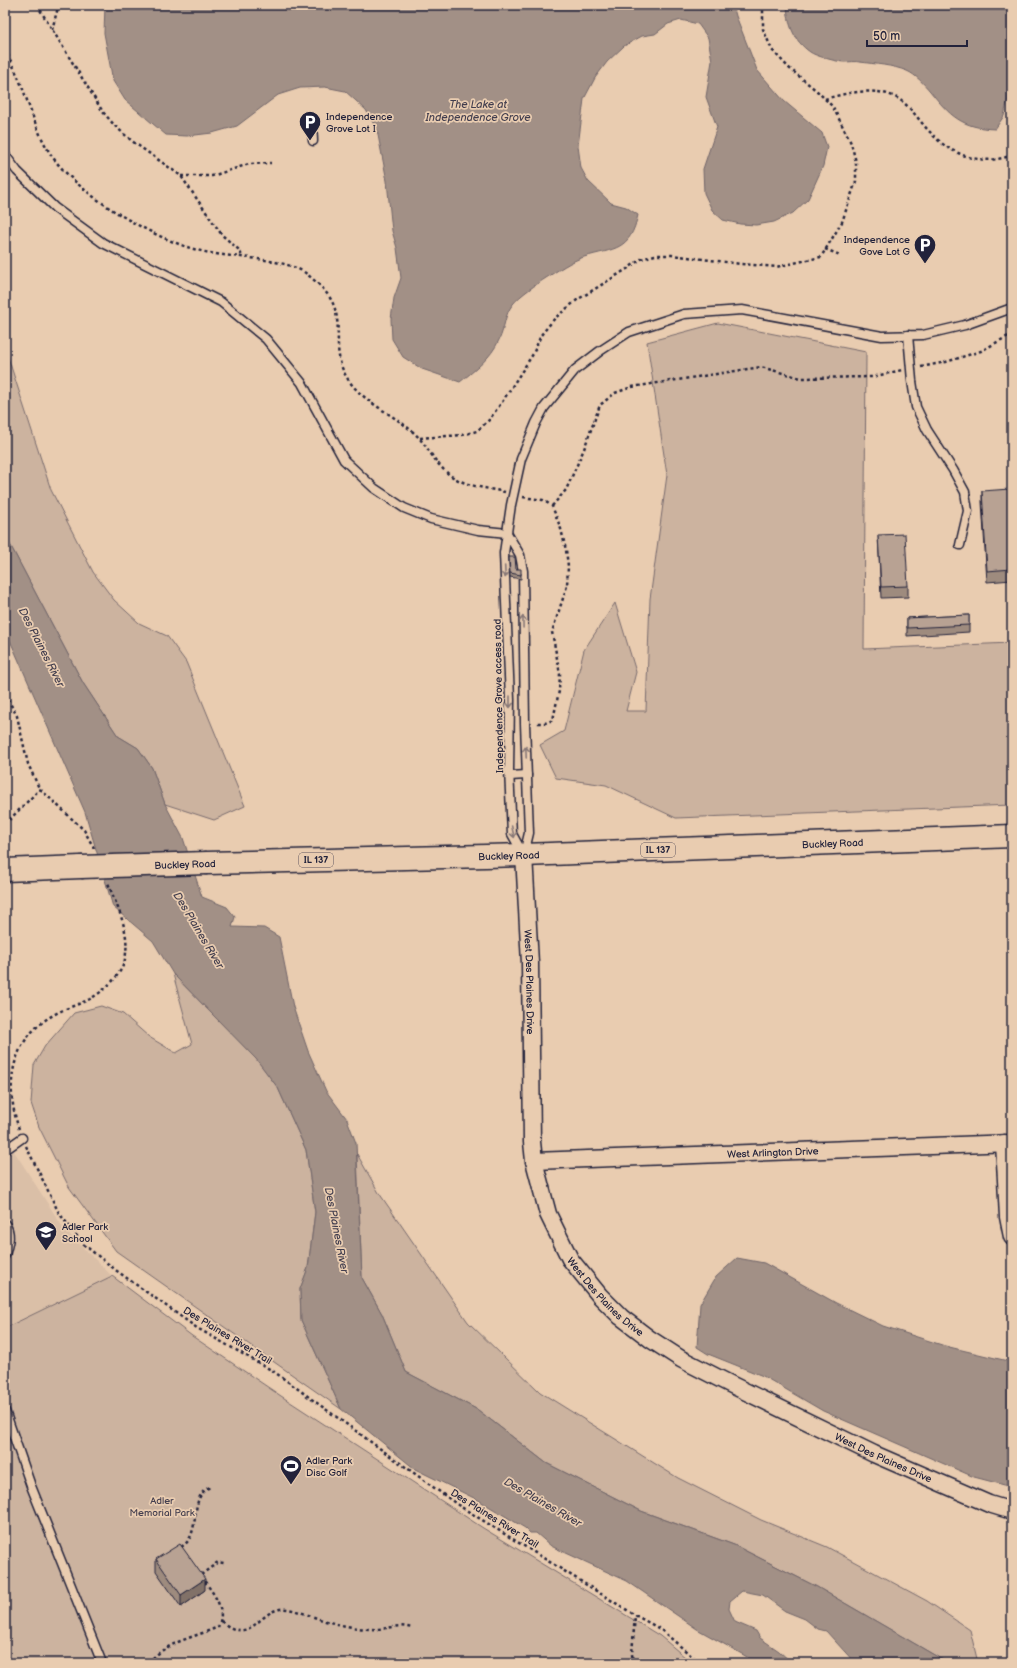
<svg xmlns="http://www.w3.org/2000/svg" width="1017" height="1668" font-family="'Balsamiq Sans',sans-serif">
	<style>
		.built { fill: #dabfa7 }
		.green { fill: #ccb39f; stroke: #776a6d }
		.water { fill: #a29086; stroke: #6f6468 }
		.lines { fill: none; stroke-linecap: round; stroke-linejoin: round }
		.service-casing { stroke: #22223b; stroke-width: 11 }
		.minor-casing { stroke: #22223b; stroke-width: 19 }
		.primary-casing { stroke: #22223b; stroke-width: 25 }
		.path { stroke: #22223b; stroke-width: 2.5; stroke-dasharray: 3 3; stroke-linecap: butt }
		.service { stroke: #e9ccb0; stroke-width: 8 }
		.minor { stroke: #e9ccb0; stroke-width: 16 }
		.primary { stroke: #e9ccb0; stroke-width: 22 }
		.primary-bridge-casing { stroke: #22223b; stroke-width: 25; stroke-linecap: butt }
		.primary-bridge { stroke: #e9ccb0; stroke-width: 22 }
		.wall { fill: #9e8b7e; stroke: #22223b }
		.shaded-wall { fill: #817167; stroke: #22223b }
		.building { fill: #b8a293; stroke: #22223b }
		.oneway { stroke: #867776 }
		.labels { text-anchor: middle; stroke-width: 3.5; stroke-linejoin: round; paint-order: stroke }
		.shield { fill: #e9ccb0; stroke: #5e555e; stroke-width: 1 }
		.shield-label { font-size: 9px; font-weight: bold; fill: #22223b }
		.poi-label { font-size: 10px; fill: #22223b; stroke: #e9ccb0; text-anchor: start }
		.street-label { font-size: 10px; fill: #22223b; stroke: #e9ccb0 }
		.park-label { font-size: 10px; fill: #443f4f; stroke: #e9ccb0 }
		.water-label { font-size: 11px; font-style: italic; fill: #423e4e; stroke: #e9ccb0 }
	</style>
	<rect width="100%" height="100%" fill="#e9ccb0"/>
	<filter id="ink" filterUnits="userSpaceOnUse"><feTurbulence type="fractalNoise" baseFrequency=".025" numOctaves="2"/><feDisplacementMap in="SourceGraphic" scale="8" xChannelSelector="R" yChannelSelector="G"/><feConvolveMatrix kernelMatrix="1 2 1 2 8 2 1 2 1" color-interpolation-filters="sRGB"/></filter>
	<g filter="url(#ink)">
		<polygon class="built" points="5,1137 64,1229 112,1276 5,1328"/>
		<g class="green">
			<polygon points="718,323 866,352 864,649 1012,643 1012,805 676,818 606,785 556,778 540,745 564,731 584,650 615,603 636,672 626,711 646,711 650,599 667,475 647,342"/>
			<polygon points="5,348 51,490 93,572 114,600 139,623 167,636 186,662 245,806 214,820 165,804 152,768 138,748 118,736 83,683 5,535"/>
			<polygon points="1012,376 1012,463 1007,453"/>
			<polygon points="173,974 256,1058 278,1088 306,1150 315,1212 308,1268 300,1289 301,1320 341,1409 116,1251 69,1187 39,1127 31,1103 34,1065 45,1046 74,1013 101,1006 123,1014 149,1037 176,1053 192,1044"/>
			<polygon points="357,1154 379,1193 468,1322 540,1392 678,1478 761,1520 827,1547 927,1601 970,1630 978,1663 948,1663 817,1587 734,1545 641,1511 546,1463 478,1410 406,1372 382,1314 362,1278"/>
			<polygon points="112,1276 192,1336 281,1396 483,1528 660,1636 692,1663 5,1663 5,1328"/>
		</g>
		<g class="water">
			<path d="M105 5H733L736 16 757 70 784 101 822 133 827 147 823 166 808 199 793 213 774 222 756 225 740 224 723 220 712 210 704 193 703 169 717 127 706 97 712 61 708 38 698 24 681 20 668 24 655 34 642 36 624 46 607 62 595 78 584 99 578 146 581 168 588 181 611 203 626 207 638 215C630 251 615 248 584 257 571 261 557 271 546 278 537 284 520 295 513 304 504 315 505 328 499 340 491 358 475 370 460 382L422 369 403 357 392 339 391 319 394 298 401 278 397 248 392 231 387 181 377 130 366 110 345 91 325 87 300 88 278 95 237 126 212 133 187 136 166 135 125 100 113 81 104 33Z"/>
			<path d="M787 5H1012V80L1004 116 995 129C962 128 950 116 930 91 924 84 916 75 907 71 892 65 875 64 860 62 855 61 850 62 844 62 838 62 815 56 810 52 793 40 788 24 787 5Z"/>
			<polygon points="5,535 83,683 118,736 138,748 152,768 165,804 183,838 202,897 227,907 235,917 232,927 264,928 279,937 293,1007 308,1051 326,1091 347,1119 356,1143 362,1278 382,1314 406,1372 478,1410 546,1463 641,1511 734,1545 817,1587 948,1663 855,1663 826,1631 818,1629 805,1619 785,1611 763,1595 742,1591 730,1601 729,1609 735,1622 756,1631 760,1638 779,1651 792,1663 758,1663 697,1629 627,1581 551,1546 536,1533 530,1533 525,1528 480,1501 415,1469 341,1409 301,1320 300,1289 308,1268 315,1212 306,1150 278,1088 256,1059 173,974 153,941 113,907 85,812 5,629"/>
			<polygon points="737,1258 764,1263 836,1303 883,1326 945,1346 1012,1362 1012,1487 974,1477 823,1411 763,1376 708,1354 697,1347 700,1304 716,1277"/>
		</g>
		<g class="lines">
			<g class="service-casing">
				<g id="service">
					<polyline points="312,119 313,141"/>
					<polyline points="5,155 17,171 55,208 103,243 221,302 266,339 302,383 344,460 374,488 404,508 431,519 478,530 507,533"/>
					<polyline points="908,335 912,381 916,407 927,430 953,470 965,492 968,511 960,545"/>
					<polyline points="507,533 520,555 523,571 525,723 529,833 524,854"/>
					<polyline points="510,776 527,775"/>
					<polyline points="523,854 512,834 509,770 510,700 504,553 511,505 521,459 536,423 544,408 575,370 600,351 629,332 684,314 742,310 882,336 923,335 965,325 1012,308"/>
					<polyline points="5,1150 22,1138"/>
					<path d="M5 1224C12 1234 8 1244 5 1255"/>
					<polyline points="5,1411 31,1486 102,1663"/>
				</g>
			</g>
			<g class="minor-casing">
				<g id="minor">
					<path id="s1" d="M524 855 530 963 532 1142 534 1161 548 1214 570 1259 600 1296 621 1317 650 1339 681 1359 730 1384 874 1454 989 1504 1012 1511"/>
					<polyline points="1004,1143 1008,1217 1012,1237"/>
					<path id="s2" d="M534 1161 1012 1143"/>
				</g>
			</g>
			<g class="primary-casing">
				<g id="primary">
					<path id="s3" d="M207 863 524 855 1012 836"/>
					<polyline points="5,870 81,867"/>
				</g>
			</g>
			<g class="path">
				<polyline points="37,5 103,112 115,126 132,141 181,176 222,235 238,249 243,257"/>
				<polyline points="52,30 57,11 61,5"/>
				<path d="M5 49C12 63 19 78 24 92 32 114 40 140 54 159 84 199 161 244 210 253 236 258 288 258 308 275 319 284 331 295 335 309 341 329 334 350 343 370 357 403 397 413 420 439 431 452 438 468 453 477 469 487 487 488 505 492"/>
				<path d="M825 99C846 93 871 87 893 96 909 103 918 120 930 132 950 155 983 167 1012 155"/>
				<polyline points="181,176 212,176 249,164 271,163"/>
				<polyline points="825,249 840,255"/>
				<polyline points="921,367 946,362 981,351 1012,334"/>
				<polyline points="420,438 462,435 477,431 489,420 502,402 533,354 541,335 555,318 577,300 627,269 641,259 655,255 672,255 741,264 776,267 821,257 842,222 856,181 856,162 851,143 833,107 817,91 789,68 772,50 763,29 763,5"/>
				<polyline points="523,497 543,500 552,506 561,529 566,550 568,566 567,586 552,632 560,674 559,691 553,720 545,723 535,723"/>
				<polyline points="552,506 566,490 584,449 600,405 615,393 632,387 761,367 801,378 872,377 902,370"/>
				<polyline points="5,694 17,716 28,764 39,788 84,830 95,850"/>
				<polyline points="5,824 40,789"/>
				<path d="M19 1129C3 1082 12 1035 59 1012 69 1007 80 1004 90 999 104 991 122 975 125 959 131 932 117 907 108 883"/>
				<polyline points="26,1146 59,1213 83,1244 117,1271 197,1328 273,1371 458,1505 635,1615 660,1629 700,1663"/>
				<path d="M181 1547C203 1535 187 1497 210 1487"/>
				<polyline points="201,1575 218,1562 224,1563"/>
				<path d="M221 1621C251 1646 257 1613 280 1609 294 1607 315 1619 330 1622 343 1626 365 1630 379 1629 394 1628 395 1624 412 1628"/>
				<path d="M149 1663C164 1642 196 1637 218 1627 227 1609 213 1593 203 1579"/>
				<polyline points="633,1663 632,1654 635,1615"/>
			</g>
			<use href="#service" class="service"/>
			<use href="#minor" class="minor"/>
			<use href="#primary" class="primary"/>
			<g class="primary-bridge-casing">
				<polyline id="primary-bridge" points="81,867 207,863"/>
			</g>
			<use href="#primary-bridge" class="primary-bridge"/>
		</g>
		<g class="wall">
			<polygon points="982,491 1012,518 1012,580 987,582 982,502"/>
			<polygon points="878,535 908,586 908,597 881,598"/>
			<polygon points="509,557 516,569 521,573 521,579 510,577"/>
			<polygon points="969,615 969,632 907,636 907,618"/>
			<polygon points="156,1559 205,1590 181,1607 156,1571"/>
		</g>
		<polygon class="shaded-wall" points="205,1579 205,1590 181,1607 181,1595"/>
		<g class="building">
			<polygon points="1010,489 1012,518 1012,569 987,571 982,491"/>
			<polygon points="905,534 908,586 881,587 878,535"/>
			<polygon points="509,557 515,557 516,569 521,569 521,575 510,573"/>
			<polygon points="969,615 969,625 907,628 907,618"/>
			<polygon points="180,1544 205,1579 181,1595 156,1559"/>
		</g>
		<defs><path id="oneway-shaft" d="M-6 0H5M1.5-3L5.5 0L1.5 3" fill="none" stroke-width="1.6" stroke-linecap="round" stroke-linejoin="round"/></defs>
		<g class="oneway">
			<use href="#oneway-shaft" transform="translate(505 572) rotate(87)"/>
			<use href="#oneway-shaft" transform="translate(523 622) rotate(-91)"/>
			<use href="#oneway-shaft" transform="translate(510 702) rotate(90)"/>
			<use href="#oneway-shaft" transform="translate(526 752) rotate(-92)"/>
			<use href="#oneway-shaft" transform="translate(513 832) rotate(77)"/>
		</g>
	</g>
	<defs>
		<g id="parking-pin" transform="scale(1.15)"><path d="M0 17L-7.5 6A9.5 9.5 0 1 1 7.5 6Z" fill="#22223b" stroke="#e9ccb0"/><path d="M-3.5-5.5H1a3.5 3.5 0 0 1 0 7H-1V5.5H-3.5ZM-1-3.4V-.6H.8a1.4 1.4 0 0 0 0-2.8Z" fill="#fff"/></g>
		<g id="school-pin" transform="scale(1.15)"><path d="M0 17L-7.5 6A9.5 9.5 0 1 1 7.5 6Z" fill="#22223b" stroke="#e9ccb0"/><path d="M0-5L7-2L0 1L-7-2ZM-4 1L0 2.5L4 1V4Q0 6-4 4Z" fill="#fff"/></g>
		<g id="stadium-pin" transform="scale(1.15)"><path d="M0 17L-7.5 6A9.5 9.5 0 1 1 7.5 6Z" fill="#22223b" stroke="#e9ccb0"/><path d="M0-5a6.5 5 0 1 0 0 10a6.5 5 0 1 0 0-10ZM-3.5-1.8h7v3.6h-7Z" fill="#fff"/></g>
	</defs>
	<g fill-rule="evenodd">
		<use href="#parking-pin" x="310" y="122"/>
		<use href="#parking-pin" x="925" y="245"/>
		<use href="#school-pin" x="46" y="1232"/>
		<use href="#stadium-pin" x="291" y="1466"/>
	</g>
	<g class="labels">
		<g class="shield">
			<rect x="641" y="843" width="34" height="14" rx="3"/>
			<rect x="299" y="853" width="34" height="14" rx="3"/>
		</g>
		<g class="shield-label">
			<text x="658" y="853">IL 137</text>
			<text x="316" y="863">IL 137</text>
		</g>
		<g class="poi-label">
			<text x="326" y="120">Independence<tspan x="326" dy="12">Grove Lot I</tspan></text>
			<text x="910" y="243" text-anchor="end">Independence<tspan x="910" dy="12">Gove Lot G</tspan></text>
			<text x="62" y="1230">Adler Park<tspan x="62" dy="12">School</tspan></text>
			<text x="306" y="1464">Adler Park<tspan x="306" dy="12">Disc Golf</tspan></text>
		</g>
		<g class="street-label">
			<text transform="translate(498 696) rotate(-91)" y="4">Independence Grove access road</text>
			<text dy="4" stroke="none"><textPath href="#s3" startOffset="626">Buckley Road</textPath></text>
			<text dy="4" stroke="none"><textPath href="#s3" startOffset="302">Buckley Road</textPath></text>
			<text transform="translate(185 864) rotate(-2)" y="4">Buckley Road</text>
			<text dy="4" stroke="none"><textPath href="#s1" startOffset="127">West Des Plaines Drive</textPath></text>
			<text dy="4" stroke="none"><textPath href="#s2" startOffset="239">West Arlington Drive</textPath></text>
			<text dy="4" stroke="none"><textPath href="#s1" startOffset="463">West Des Plaines Drive</textPath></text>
			<text transform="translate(228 1335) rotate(31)" y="4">Des Plaines River Trail</text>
			<text dy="4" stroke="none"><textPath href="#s1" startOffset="787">West Des Plaines Drive</textPath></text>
			<text transform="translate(495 1518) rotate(32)" y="4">Des Plaines River Trail</text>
		</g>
		<g class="park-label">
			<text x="162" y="1504">Adler<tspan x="162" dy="12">Memorial Park</tspan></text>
		</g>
		<g class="water-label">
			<text x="478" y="108">The Lake at<tspan x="478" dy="13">Independence Grove</tspan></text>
			<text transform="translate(42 647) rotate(63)" y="4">Des Plaines River</text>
			<text transform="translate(199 930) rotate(59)" y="4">Des Plaines River</text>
			<text transform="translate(337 1230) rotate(79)" y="4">Des Plaines River</text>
			<text transform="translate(543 1502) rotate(30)" y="4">Des Plaines River</text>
		</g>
	</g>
	<rect width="1017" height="1668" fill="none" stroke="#e9ccb0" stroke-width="20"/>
	<rect x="10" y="10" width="997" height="1648" fill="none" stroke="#22223b" stroke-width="1.5" filter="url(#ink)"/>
	<path d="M867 40v6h100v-6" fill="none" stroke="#22223b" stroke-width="2"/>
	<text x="873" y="40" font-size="12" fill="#22223b" stroke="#e9ccb0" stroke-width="3" paint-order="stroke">50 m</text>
</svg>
